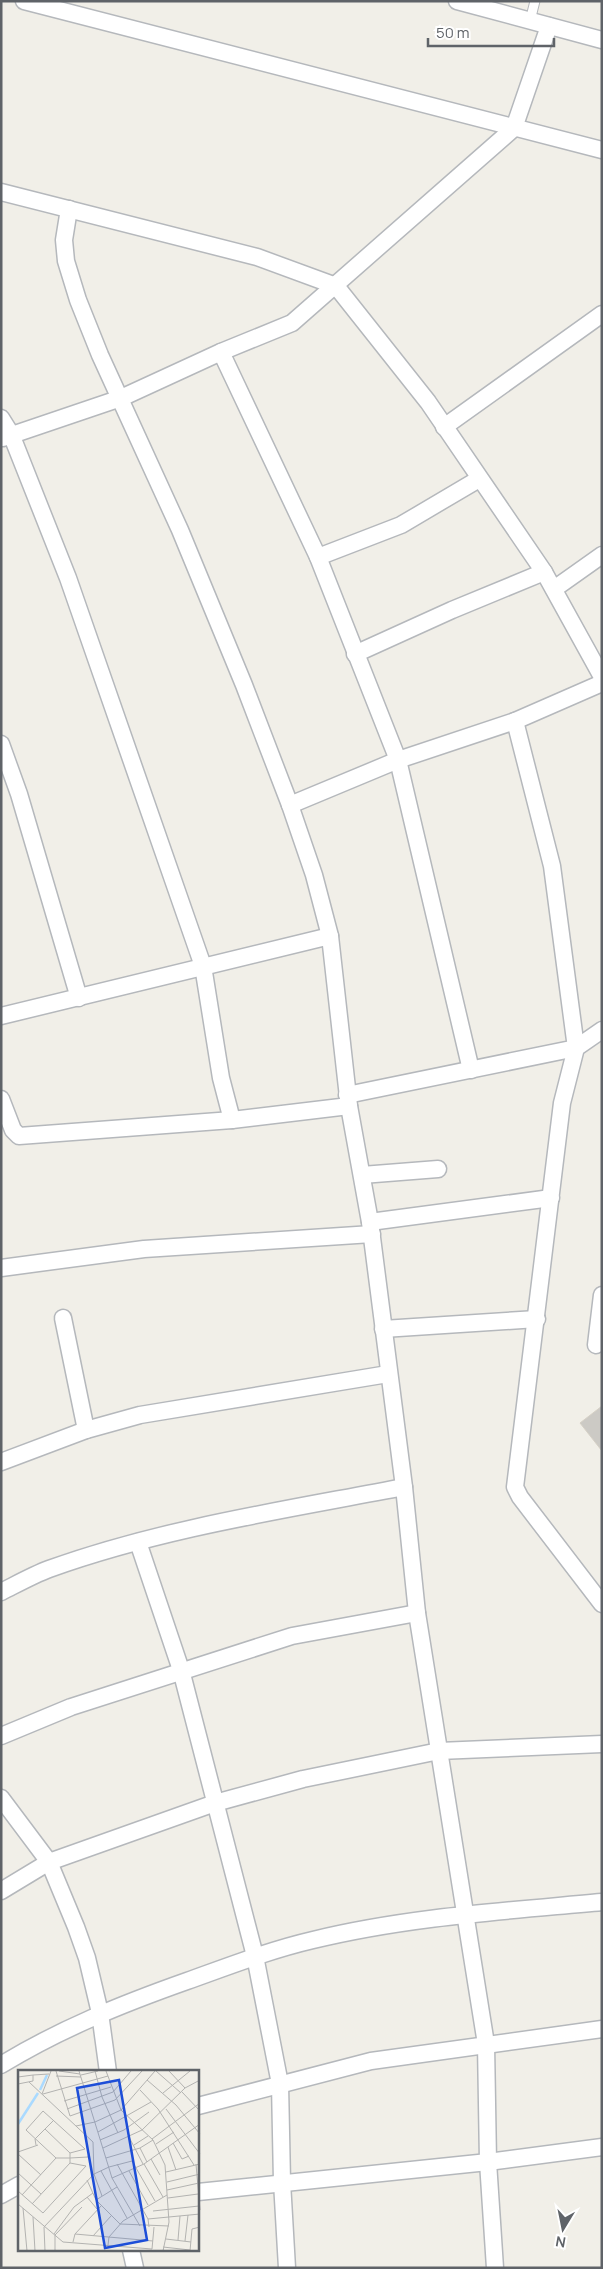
<svg xmlns="http://www.w3.org/2000/svg" width="603" height="2269" font-family="Manrope,sans-serif">
	<style>
		.building { fill: #cccac5; stroke: #d6d1c6 }
		.lines { fill: none; stroke-linecap: round; stroke-linejoin: round }
		.lane-casing { stroke: #b5b8bc; stroke-width: 11 }
		.street-casing { stroke: #b5b8bc; stroke-width: 19 }
		.lane { stroke: #fff; stroke-width: 9 }
		.street { stroke: #fff; stroke-width: 16 }
		.inset-river { fill: none; stroke: #aadaff; stroke-width: 2.5 }
		.inset-road { fill: none; stroke: #b3b3b1; stroke-width: 1 }
		.view { fill: #1d4ed8; fill-opacity: 0.15; stroke: #1d4ed8; stroke-width: 2.5 }
		.inset-edge { fill: none; stroke: #5f6368; stroke-width: 2.5 }
	</style>
	<rect width="100%" height="100%" fill="#f1efe8"/>
	<polygon class="building" points="602,1406 602,1451 580,1423"/>
	<g class="lines">
		<g class="lane-casing">
			<polyline id="lane" points="530,21 535,1"/>
		</g>
		<g class="street-casing">
			<g id="street">
				<polyline points="24,1 602,150"/>
				<polyline points="457,1 602,40"/>
				<polyline points="1,192 257,257 336,286 428,402 544,572 602,677"/>
				<polyline points="69,209 64,240 66,261 78,300 100,355 180,530 244,685 290,805 314,875 330,936 349,1106 370,1222 404,1487 417,1613 486,2044 488,2162 495,2268"/>
				<polyline points="221,352 318,557 398,760 471,1070"/>
				<polyline points="1,418 11,434 68,578 203,966 221,1078 232,1120"/>
				<polyline points="444,427 602,314"/>
				<polyline points="3,438 121,398 221,352 292,323 514,128 549,26"/>
				<polyline points="318,557 401,525 479,479"/>
				<polyline points="554,589 602,555"/>
				<polyline points="355,654 452,610 544,572"/>
				<polyline points="1,744 19,794 79,998"/>
				<polyline points="290,805 398,760 515,721 602,683"/>
				<polyline points="1,1016 330,936"/>
				<polyline points="602,1030 576,1048 562,1103 515,1487 520,1497 602,1604"/>
				<polyline points="347,1095 576,1048 552,866 515,721"/>
				<polyline points="1,1099 13,1130 19,1136 232,1120 349,1106"/>
				<polyline points="362,1175 438,1169"/>
				<polyline points="370,1222 551,1198"/>
				<polyline points="1,1268 144,1249 372,1234"/>
				<polyline points="63,1318 86,1430"/>
				<polyline points="383,1329 537,1319"/>
				<polyline points="596,1345 602,1295"/>
				<polyline points="1,1462 86,1430 140,1415 388,1374"/>
				<polyline points="138,1542 181,1670 255,1956 280,2084 282,2182 287,2268"/>
				<path d="M1 1592C17 1584 33 1575 49 1569 163 1528 285 1510 404 1487"/>
				<polyline points="1,1736 71,1707 292,1636 417,1613"/>
				<polyline points="1,1798 49,1862 76,1927 87,1958 100,2013 108,2072"/>
				<polyline points="1,1891 49,1862 215,1803 303,1779 439,1751 602,1744"/>
				<path d="M1 2065C60 2029 122 2004 187 1981 229 1966 270 1950 313 1940 407 1917 506 1911 602 1902"/>
				<polyline points="198,2106 371,2061 602,2029"/>
				<polyline points="198,2192 488,2162 602,2147"/>
				<polyline points="1,2195 19,2185"/>
				<polyline points="131,2250 135,2268"/>
			</g>
		</g>
		<use href="#lane" class="lane"/>
		<use href="#street" class="street"/>
	</g>
	<g transform="translate(18 2070)">
		<rect width="181" height="181" fill="#f1efe8"/>
		<path class="inset-river" d="M22 20 29 5M0 54 20 23"/>
		<path class="inset-road" d="M38 1 52 46 97 30 124 1M41 1 62 4M61 1 94 108 122 156M77 1 84 27 100 63M88 1 103 40 135 70 147 95 151 152 145 181M138 1 163 23M151 1 167 18M15 5 31 4M63 5 80 1M38 6 63 7M0 7 15 5V11L0 14M129 10 158 35 182 64M11 12 75 72 76 104 26 157 27 181M122 20 140 39 176 95M164 22 182 41M145 23 172 1M24 24 33 1M25 24 90 6M46 31 93 17M49 39 95 22 113 1M148 39 182 84M58 56 77 52 103 40 137 1M27 59 52 83M80 62 133 32M111 67 125 94M134 69 182 33M82 70 106 60 131 42M155 73 164 89 171 86M138 74 156 62M18 75 17 69 36 50M116 75 130 66M150 77 158 100M85 78 124 60 167 18 182 10M122 78 129 92M0 82 20 75M0 84 23 105M88 88 122 78 135 70M133 89 142 105M99 94 130 149 131 157M126 94 145 127M178 94 182 140M91 97 114 91 137 131M83 101 109 148M111 101 130 135M148 102 182 94M0 103 23 124M94 108 126 94 182 54M69 110 78 130 102 154 151 156M149 112 182 104M149 120 181 113M0 121 25 143 68 96 52 93M4 125 38 88M84 126 76 104 91 97M69 127 79 139M150 128 180 124M78 130 99 117M0 134 45 172 134 179M14 134 52 93V83L67 79 25 41 8 60 38 88H52L70 87 71 83M5 138 9 181M135 141 181 136M15 147 17 181M130 149 182 144M36 164 56 137 75 123M57 164 135 171M75 166 93 146M148 169 173 172M160 170 162 146M167 171 170 145M55 172 57 164 83 136M90 175 91 167 105 151 149 125M145 177 172 180M134 179 136 157M37 181V165L64 137M172 181 174 159 182 157"/>
		<path class="view" d="M101 10 129 170 87 178 59 18Z"/>
		<rect width="181" height="181" class="inset-edge"/>
	</g>
	<rect width="603" height="2269" fill="none" stroke="#5f6368" stroke-width="5"/>
	<g transform="translate(563 2229) rotate(190)" stroke="#ffffff" stroke-width="4" paint-order="stroke">
	<path d="M0-4L9 19L0 12L-9 19Z" fill="#5f6368"/>
	<text y="-8" font-size="14" font-weight="bold" text-anchor="middle" fill="#5f6368">N</text>
	</g>
	<path d="M428 38v8h126v-8" fill="none" stroke="#5f6368" stroke-width="2.5"/>
	<text x="436" y="38" font-size="15" fill="#5f6368" stroke="#ffffff" stroke-width="4" paint-order="stroke">50 m</text>
</svg>
